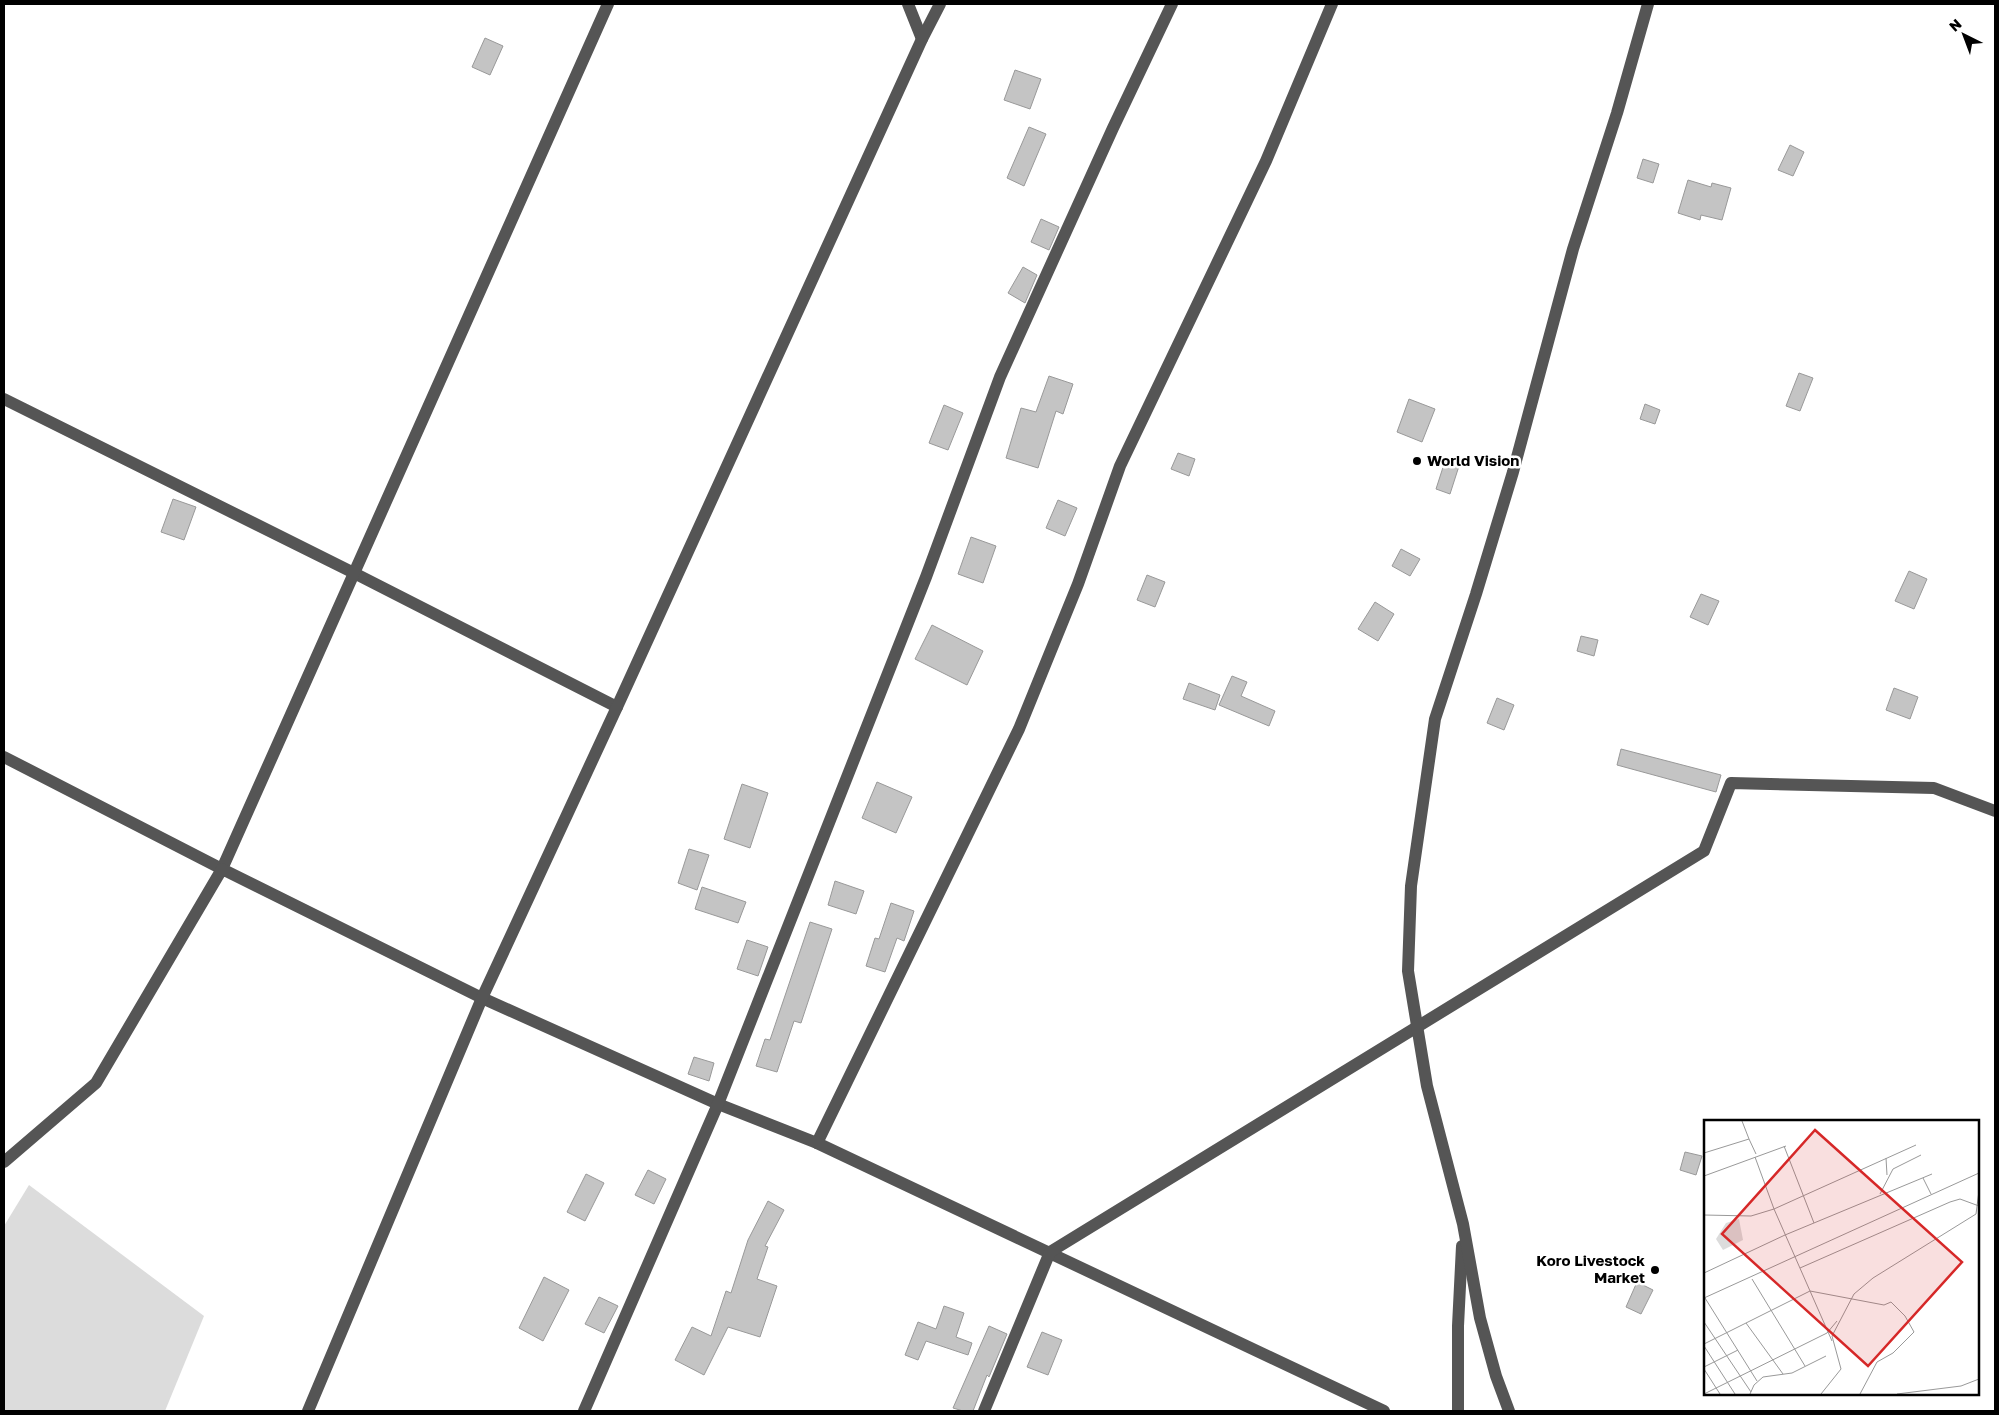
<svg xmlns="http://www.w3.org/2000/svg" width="1999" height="1415" font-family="'Golos Text',sans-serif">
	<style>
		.green { fill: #dcdcdc }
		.building { fill: #c4c4c4; stroke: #999 }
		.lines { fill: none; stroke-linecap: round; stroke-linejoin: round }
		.minor { stroke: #555; stroke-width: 12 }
		.poi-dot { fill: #000; stroke: #fff; stroke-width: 2 }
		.labels { text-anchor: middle; stroke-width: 5; stroke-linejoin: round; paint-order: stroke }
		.poi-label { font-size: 15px; font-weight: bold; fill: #000; stroke: #fff; text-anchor: start }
		.inset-road { fill: none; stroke: #999; stroke-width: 1 }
		.view { fill: #d62828; fill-opacity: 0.15; stroke: #d62828; stroke-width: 2.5 }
		.inset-edge { fill: none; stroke: #000; stroke-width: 2.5 }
	</style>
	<rect width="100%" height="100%" fill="#fff"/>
	<polygon class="green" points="29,1185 204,1316 165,1411 4,1411 4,1226"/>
	<g class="building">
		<polygon points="485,38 503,46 490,75 472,67"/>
		<polygon points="1015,70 1041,79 1030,109 1004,100"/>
		<polygon points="1029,127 1046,134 1024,186 1007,178"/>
		<polygon points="1790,145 1804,152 1793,176 1778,170"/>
		<polygon points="1643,159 1659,164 1653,183 1637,178"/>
		<polygon points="1688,180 1711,187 1712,183 1731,188 1722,220 1701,215 1700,220 1678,213"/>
		<polygon points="1041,219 1059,227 1049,250 1031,242"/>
		<polygon points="1023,267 1037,275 1025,303 1008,293"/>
		<polygon points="1799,373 1813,378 1800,411 1786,406"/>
		<polygon points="1049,376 1073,384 1063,414 1056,411 1038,468 1006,458 1021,408 1036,412"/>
		<polygon points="1409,399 1435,409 1422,442 1397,432"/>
		<polygon points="1645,404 1660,410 1655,424 1640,419"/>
		<polygon points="944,405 963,413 948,450 929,443"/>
		<polygon points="1178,453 1195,459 1189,476 1171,469"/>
		<polygon points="1445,461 1459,466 1450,494 1436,489"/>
		<polygon points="173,499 196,507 184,540 161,532"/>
		<polygon points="1058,500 1077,508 1065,536 1046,528"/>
		<polygon points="971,537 996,546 983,583 958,574"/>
		<polygon points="1401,549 1420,559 1410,576 1392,566"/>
		<polygon points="1909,571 1927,579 1914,609 1895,601"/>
		<polygon points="1147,575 1165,582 1155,607 1137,600"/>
		<polygon points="1701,594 1719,601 1708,625 1690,617"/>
		<polygon points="1375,602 1394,614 1378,641 1358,629"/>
		<polygon points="932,625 983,651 967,685 915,659"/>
		<polygon points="1581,636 1598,640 1594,656 1577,651"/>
		<polygon points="1232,676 1247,682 1241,696 1275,711 1269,726 1219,705"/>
		<polygon points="1189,683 1220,695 1215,710 1183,699"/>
		<polygon points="1894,688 1918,697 1910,719 1886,710"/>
		<polygon points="1497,698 1514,705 1504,730 1487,723"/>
		<polygon points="1621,749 1721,775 1716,792 1617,765"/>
		<polygon points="877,782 912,797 896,833 862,818"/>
		<polygon points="742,784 768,793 750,848 724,839"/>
		<polygon points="689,849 709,855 697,890 678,883"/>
		<polygon points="835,881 864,891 856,914 828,905"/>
		<polygon points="702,887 746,902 738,923 695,909"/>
		<polygon points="891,903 914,911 904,941 897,938 885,972 866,966 875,938 879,939"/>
		<polygon points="810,922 832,929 801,1023 794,1021 777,1072 756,1066 765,1039 770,1040"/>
		<polygon points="747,940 768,947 758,976 737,969"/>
		<polygon points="694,1057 714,1063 709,1081 688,1074"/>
		<polygon points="1685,1152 1702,1156 1696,1175 1680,1170"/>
		<polygon points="648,1170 666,1179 654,1204 635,1195"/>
		<polygon points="586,1174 604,1183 585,1221 567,1212"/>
		<polygon points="768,1201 784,1210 765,1246 768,1247 757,1279 777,1286 760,1337 728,1327 704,1375 675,1360 692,1327 711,1336 726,1291 731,1293 748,1240"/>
		<polygon points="544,1277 569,1290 543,1341 519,1328"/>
		<polygon points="1637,1282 1653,1290 1641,1314 1626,1307"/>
		<polygon points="599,1297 618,1306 604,1333 585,1324"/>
		<polygon points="944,1306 964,1313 956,1337 972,1343 968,1355 926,1341 918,1360 905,1355 918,1322 936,1329"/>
		<polygon points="989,1326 1007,1334 989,1377 987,1375 973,1411 963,1411 953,1408"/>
		<polygon points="1042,1332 1062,1340 1048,1375 1027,1367"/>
	</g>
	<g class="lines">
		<g class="minor">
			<polyline points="908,4 922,39"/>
			<polyline points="4,399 354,573 617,707"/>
			<polyline points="4,757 222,869 608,4"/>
			<polyline points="817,1143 1019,729 1078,584 1120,466 1266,161 1332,4"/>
			<polyline points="4,1162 96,1083 222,869 482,998 718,1104 817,1143 1384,1411"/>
			<polyline points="308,1411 482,998 617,707 922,39 940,4"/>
			<polyline points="584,1411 718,1104 926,577 1000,377 1113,128 1172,4"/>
			<polyline points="984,1411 1050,1252 1704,851 1731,783 1934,788 1995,811"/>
			<polyline points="1458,1411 1458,1326 1462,1246"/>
			<polyline points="1509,1411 1496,1376 1480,1318 1463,1224 1427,1086 1408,971 1411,886 1435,719 1476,594 1513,472 1573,249 1617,113 1648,4"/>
		</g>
	</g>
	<g class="poi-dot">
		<circle cx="1417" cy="461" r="5"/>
		<circle cx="1655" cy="1270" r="5"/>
	</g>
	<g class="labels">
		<g class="poi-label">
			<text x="1427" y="466">World Vision</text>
			<text x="1645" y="1266" text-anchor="end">Koro Livestock<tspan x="1645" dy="17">Market</tspan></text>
		</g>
	</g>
	<g transform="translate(1704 1120)">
		<rect width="275" height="275" fill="#fff"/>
		<path d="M35 99 39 120 19 130 12 119 22 103Z" fill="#dcdcdc"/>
		<path class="inset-road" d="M45 19 52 34M80 26 110 103M0 33 45 19 38 1M51 37 70 89 212 25M182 38 183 55M0 56 82 26M219 58 227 74M176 74 189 49 217 35M0 95 47 96 70 89 128 221M96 148 246 82 256 79 275 86M0 153 81 115 228 54M48 159 101 246M0 178 275 53M1 178 53 261M0 202 47 272M42 203 79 254M0 224 106 171 180 185 187 182 201 196 210 212 189 233 173 242 156 274M0 226 31 274M0 247 34 230M0 249 16 274M0 274 123 213 133 201M46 274 50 265 59 257 88 253 122 236M117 274 137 249 128 216 150 174 169 158 272 94 275 71M193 274 257 266 275 259"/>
		<path class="view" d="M111 10 258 142 164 246 18 114Z"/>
		<rect width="275" height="275" class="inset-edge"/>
	</g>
	<rect width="1999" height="1415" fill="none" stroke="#000000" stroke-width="10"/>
	<g transform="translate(1964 35) rotate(318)" stroke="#ffffff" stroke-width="4" paint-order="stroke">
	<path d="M0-4L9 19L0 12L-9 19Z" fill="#000000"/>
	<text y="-8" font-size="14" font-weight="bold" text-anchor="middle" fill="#000000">N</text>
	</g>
</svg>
